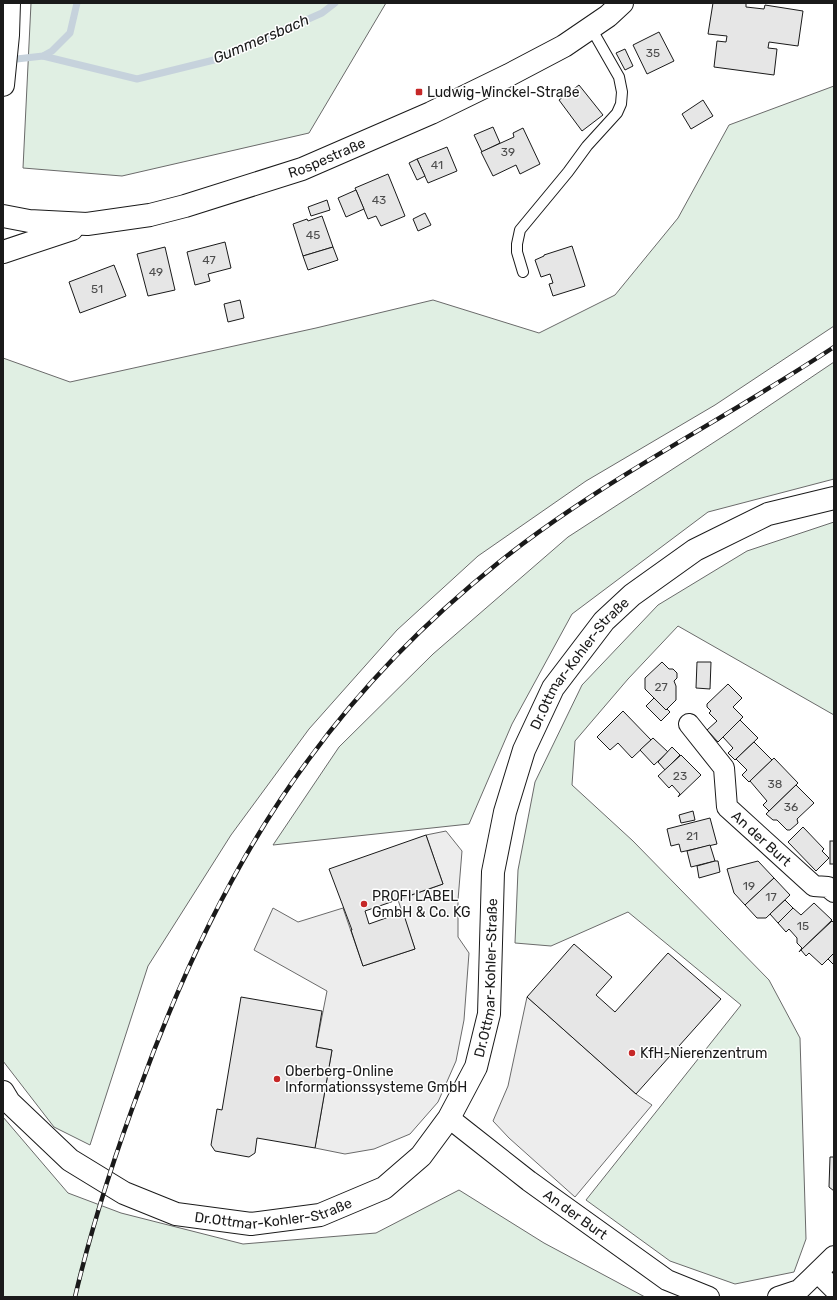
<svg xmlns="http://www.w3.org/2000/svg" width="837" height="1300" font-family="Rubik,sans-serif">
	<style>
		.green { fill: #e0efe3; stroke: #6a6a6a }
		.parking { fill: #ededed; stroke: #6a6a6a }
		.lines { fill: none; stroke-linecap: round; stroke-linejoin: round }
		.stream { stroke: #c6d2dc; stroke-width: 7 }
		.building { fill: #e6e6e6; stroke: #1a1a1a }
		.lane-casing { stroke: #1a1a1a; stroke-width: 12 }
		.street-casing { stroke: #1a1a1a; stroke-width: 22 }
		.secondary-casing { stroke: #1a1a1a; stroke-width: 24 }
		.primary-casing { stroke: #1a1a1a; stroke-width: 24 }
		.lane { stroke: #fff; stroke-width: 10 }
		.street { stroke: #fff; stroke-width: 20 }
		.secondary { stroke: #fff; stroke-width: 22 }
		.primary { stroke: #fff; stroke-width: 22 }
		.rail-casing { stroke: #1a1a1a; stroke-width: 4.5 }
		.rail { stroke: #fff; stroke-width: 3; stroke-dasharray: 9; stroke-linecap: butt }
		.poi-dot { fill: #c62828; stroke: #fff; stroke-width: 1.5 }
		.labels { text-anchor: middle; stroke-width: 3; stroke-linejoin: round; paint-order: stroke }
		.number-label { font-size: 12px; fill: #4d4d4d }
		.poi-label { font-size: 14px; fill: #1a1a1a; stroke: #fff; text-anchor: start }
		.street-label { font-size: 14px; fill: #1a1a1a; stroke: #fff }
		.water-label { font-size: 15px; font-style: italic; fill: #1a1a1a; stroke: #fff }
	</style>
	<rect width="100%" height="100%" fill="#fff"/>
	<g class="green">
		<polygon points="31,3 386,3 309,133 122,176 23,168"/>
		<polygon points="834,86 834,326 715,405 586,481 478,556 397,630 309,729 231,835 148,966 90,1145 54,1127 3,1061 3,358 70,382 316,328 433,300 539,333 615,295 678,218 729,125"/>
		<polygon points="834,362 834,479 708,512 572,614 512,724 469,824 273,845 339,747 433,654 568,537 736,428"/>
		<polygon points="834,522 834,715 678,626 628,679 575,741 572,785 633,841 769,980 800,1038 806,1239 794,1272 735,1284 670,1261 586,1200 741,1005 628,912 551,946 515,943 518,870 535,782 582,685 658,605 747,551"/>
		<polygon points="3,1117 68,1193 121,1213 243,1244 376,1233 459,1190 544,1243 645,1297 3,1297"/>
	</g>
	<g class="parking">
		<polygon points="446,831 462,851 458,900 458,937 469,953 464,1020 456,1061 438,1102 410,1134 374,1149 345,1154 315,1148 332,1050 316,1047 327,991 254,950 273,908 298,922 343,908 363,966 415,949 398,900 443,884 426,835"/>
		<polygon points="527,997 636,1094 652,1105 575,1197 509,1138 493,1121 508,1086"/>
	</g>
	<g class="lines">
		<g class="stream">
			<polyline points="43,56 137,79 218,59 322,13 335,3"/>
			<polyline points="8,60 43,56 52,51 70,33 77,3"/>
		</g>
	</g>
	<g class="building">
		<polygon points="713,3 746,3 746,7 764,9 765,5 803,11 798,46 769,42 768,48 777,49 774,75 714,67 717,41 726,42 727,36 708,34"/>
		<polygon points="659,32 674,61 647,74 633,45"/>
		<polygon points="625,49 633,66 625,70 616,53"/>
		<polygon points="579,85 603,115 582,131 559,100"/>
		<polygon points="703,100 713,116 691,129 682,114"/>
		<polygon points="493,127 500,143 482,152 474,135"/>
		<polygon points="523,128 540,164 520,174 516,165 493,176 481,152 514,137 513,133"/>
		<polygon points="447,147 457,171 428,183 417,159"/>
		<polygon points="417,159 425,176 417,180 409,163"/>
		<polygon points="388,174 405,216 381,226 376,216 368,219 355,188"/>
		<polygon points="356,190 364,209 346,217 338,198"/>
		<polygon points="327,200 330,210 311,216 308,207"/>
		<polygon points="425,213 431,225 418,231 413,219"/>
		<polygon points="322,216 333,247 303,256 293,224 307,219 308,221"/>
		<polygon points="225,242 231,268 208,274 210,281 195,285 187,252"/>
		<polygon points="572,246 585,286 553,296 549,284 553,283 550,274 541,277 535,260 544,256 544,255"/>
		<polygon points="165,247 175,290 148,296 137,254"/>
		<polygon points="333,247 338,260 308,270 303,256"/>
		<polygon points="114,265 126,296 80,313 69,282"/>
		<polygon points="240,300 244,318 228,322 224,304"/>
		<polygon points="662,662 669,669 673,669 677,673 677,678 674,681 676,686 676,700 666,710 645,689 645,678"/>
		<polygon points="697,662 711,662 710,689 696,688"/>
		<polygon points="728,684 742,698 733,707 743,717 718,742 707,730 717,721 709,713 711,711 707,707 707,704"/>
		<polygon points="654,698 666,710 667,709 670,712 661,721 646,706"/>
		<polygon points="623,711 651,740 632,758 618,743 610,750 597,737"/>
		<polygon points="740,720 758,738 735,760 728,753 733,748 723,737"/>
		<polygon points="653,738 668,752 654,765 640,750"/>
		<polygon points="754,742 772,760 749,782 742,775 747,770 736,759"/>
		<polygon points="672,747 680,755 665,770 658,762"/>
		<polygon points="681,755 701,775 678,797 680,794 672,785 669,788 658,776"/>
		<polygon points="774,758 798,783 769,811 763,805 767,801 750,781"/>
		<polygon points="796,785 814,803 797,819 798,823 790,830 787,830 777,820 773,820 766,814"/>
		<polygon points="693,811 695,820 681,823 679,815"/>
		<polygon points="710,818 717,844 681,852 679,844 671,846 667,829"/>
		<polygon points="803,827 824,849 822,851 829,858 816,871 788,842"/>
		<polygon points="426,835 443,884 365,911 369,924 403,912 415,949 363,966 351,930 352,930 329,869"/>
		<rect x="830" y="841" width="4" height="23"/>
		<polygon points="710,845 715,861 691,867 687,851"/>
		<polygon points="715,861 718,861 720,872 699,878 697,866"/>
		<polygon points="758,861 774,878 745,905 734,893 727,869"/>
		<polygon points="774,878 790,895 766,918 757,918 745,905"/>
		<polygon points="785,900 793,908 778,923 770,914"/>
		<polygon points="814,903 832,920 799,952 802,948 797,943 797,938 789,929 786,932 778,923 793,908 801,915"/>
		<polygon points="832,921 834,923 834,953 822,965 809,953 806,956 801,950"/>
		<polygon points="574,944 612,977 596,995 615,1012 668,953 721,999 636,1094 527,997"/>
		<polygon points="834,953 834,965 828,959"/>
		<polygon points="241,997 322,1011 316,1047 332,1050 315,1148 257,1138 255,1153 249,1157 215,1151 211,1145 217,1109 222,1110"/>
		<polygon points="830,1157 834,1157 834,1191 829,1187"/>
	</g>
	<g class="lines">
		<g class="lane-casing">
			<polyline id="lane" points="523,272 517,252 517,244 520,230 568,172 587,146 617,113 621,104 622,92 619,77 591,28"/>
		</g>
		<g class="street-casing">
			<g id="street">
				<path id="s1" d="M689 724 724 768 727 807 814 886 828 887 834 892"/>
				<path id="s2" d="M449 1118 529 1181 667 1280 709 1297"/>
				<polyline points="818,1273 834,1289"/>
				<polyline points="778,1297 799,1290 834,1256"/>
			</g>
		</g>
		<g class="secondary-casing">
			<g id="secondary">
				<path id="s3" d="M3 216 29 221 87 224 150 215 185 206 302 169 431 113 509 75 564 46 608 16 622 3"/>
				<polyline points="3,252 72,229"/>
				<path id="s4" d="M3 1092 9 1102 70 1160 124 1193 176 1214 251 1224 320 1215 384 1188 421 1156 449 1118 476 1067 489 1014 493 872 505 812 524 750 553 688 604 621 632 595 695 550 768 514 834 498"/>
			</g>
		</g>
		<g class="primary-casing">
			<polyline id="primary" points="3,85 8,35 9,3"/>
		</g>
		<use href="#lane" class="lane"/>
		<use href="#street" class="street"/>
		<use href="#secondary" class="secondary"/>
		<use href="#primary" class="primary"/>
		<g class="rail-casing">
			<path id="rail" d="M75 1297C92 1225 115 1154 141 1085 183 970 236 857 309 759 363 685 427 620 498 563 601 480 724 420 834 347"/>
		</g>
		<use href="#rail" class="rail"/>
	</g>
	<g class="poi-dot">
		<rect x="415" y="88" width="8" height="8" rx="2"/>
		<circle cx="364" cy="904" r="4"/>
		<circle cx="632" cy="1053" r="4"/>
		<circle cx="277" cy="1079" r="4"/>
	</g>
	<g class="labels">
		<g class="number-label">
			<text x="653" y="57">35</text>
			<text x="508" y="156">39</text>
			<text x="437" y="169">41</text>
			<text x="379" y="204">43</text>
			<text x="313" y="239">45</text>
			<text x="209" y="264">47</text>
			<text x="156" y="276">49</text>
			<text x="97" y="293">51</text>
			<text x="661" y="691">27</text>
			<text x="680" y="780">23</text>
			<text x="775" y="788">38</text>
			<text x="791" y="811">36</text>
			<text x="692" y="840">21</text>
			<text x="749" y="890">19</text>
			<text x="771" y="901">17</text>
			<text x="803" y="930">15</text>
		</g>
		<g class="poi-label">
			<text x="427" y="97">Ludwig-Winckel-Straße</text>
			<text x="372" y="901">PROFI LABEL<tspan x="372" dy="16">GmbH &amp; Co. KG</tspan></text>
			<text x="640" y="1058">KfH-Nierenzentrum</text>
			<text x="285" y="1076">Oberberg-Online<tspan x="285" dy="16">Informationssysteme GmbH</tspan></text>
		</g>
		<g class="street-label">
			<text dy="5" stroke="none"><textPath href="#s3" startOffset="334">Rospestraße</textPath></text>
			<text dy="5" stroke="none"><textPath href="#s4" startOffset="1010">Dr.Ottmar-Kohler-Straße</textPath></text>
			<text dy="5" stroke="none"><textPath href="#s1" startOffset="142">An der Burt</textPath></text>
			<text dy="5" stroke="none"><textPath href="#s4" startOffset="674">Dr.Ottmar-Kohler-Straße</textPath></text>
			<text dy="5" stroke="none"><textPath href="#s4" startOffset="314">Dr.Ottmar-Kohler-Straße</textPath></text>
			<text dy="5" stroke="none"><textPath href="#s2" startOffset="159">An der Burt</textPath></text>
		</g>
		<g class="water-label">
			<text transform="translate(261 39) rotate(-23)" y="5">Gummersbach</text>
		</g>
	</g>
	<rect width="837" height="1300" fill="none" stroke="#1a1a1a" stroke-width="8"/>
</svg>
